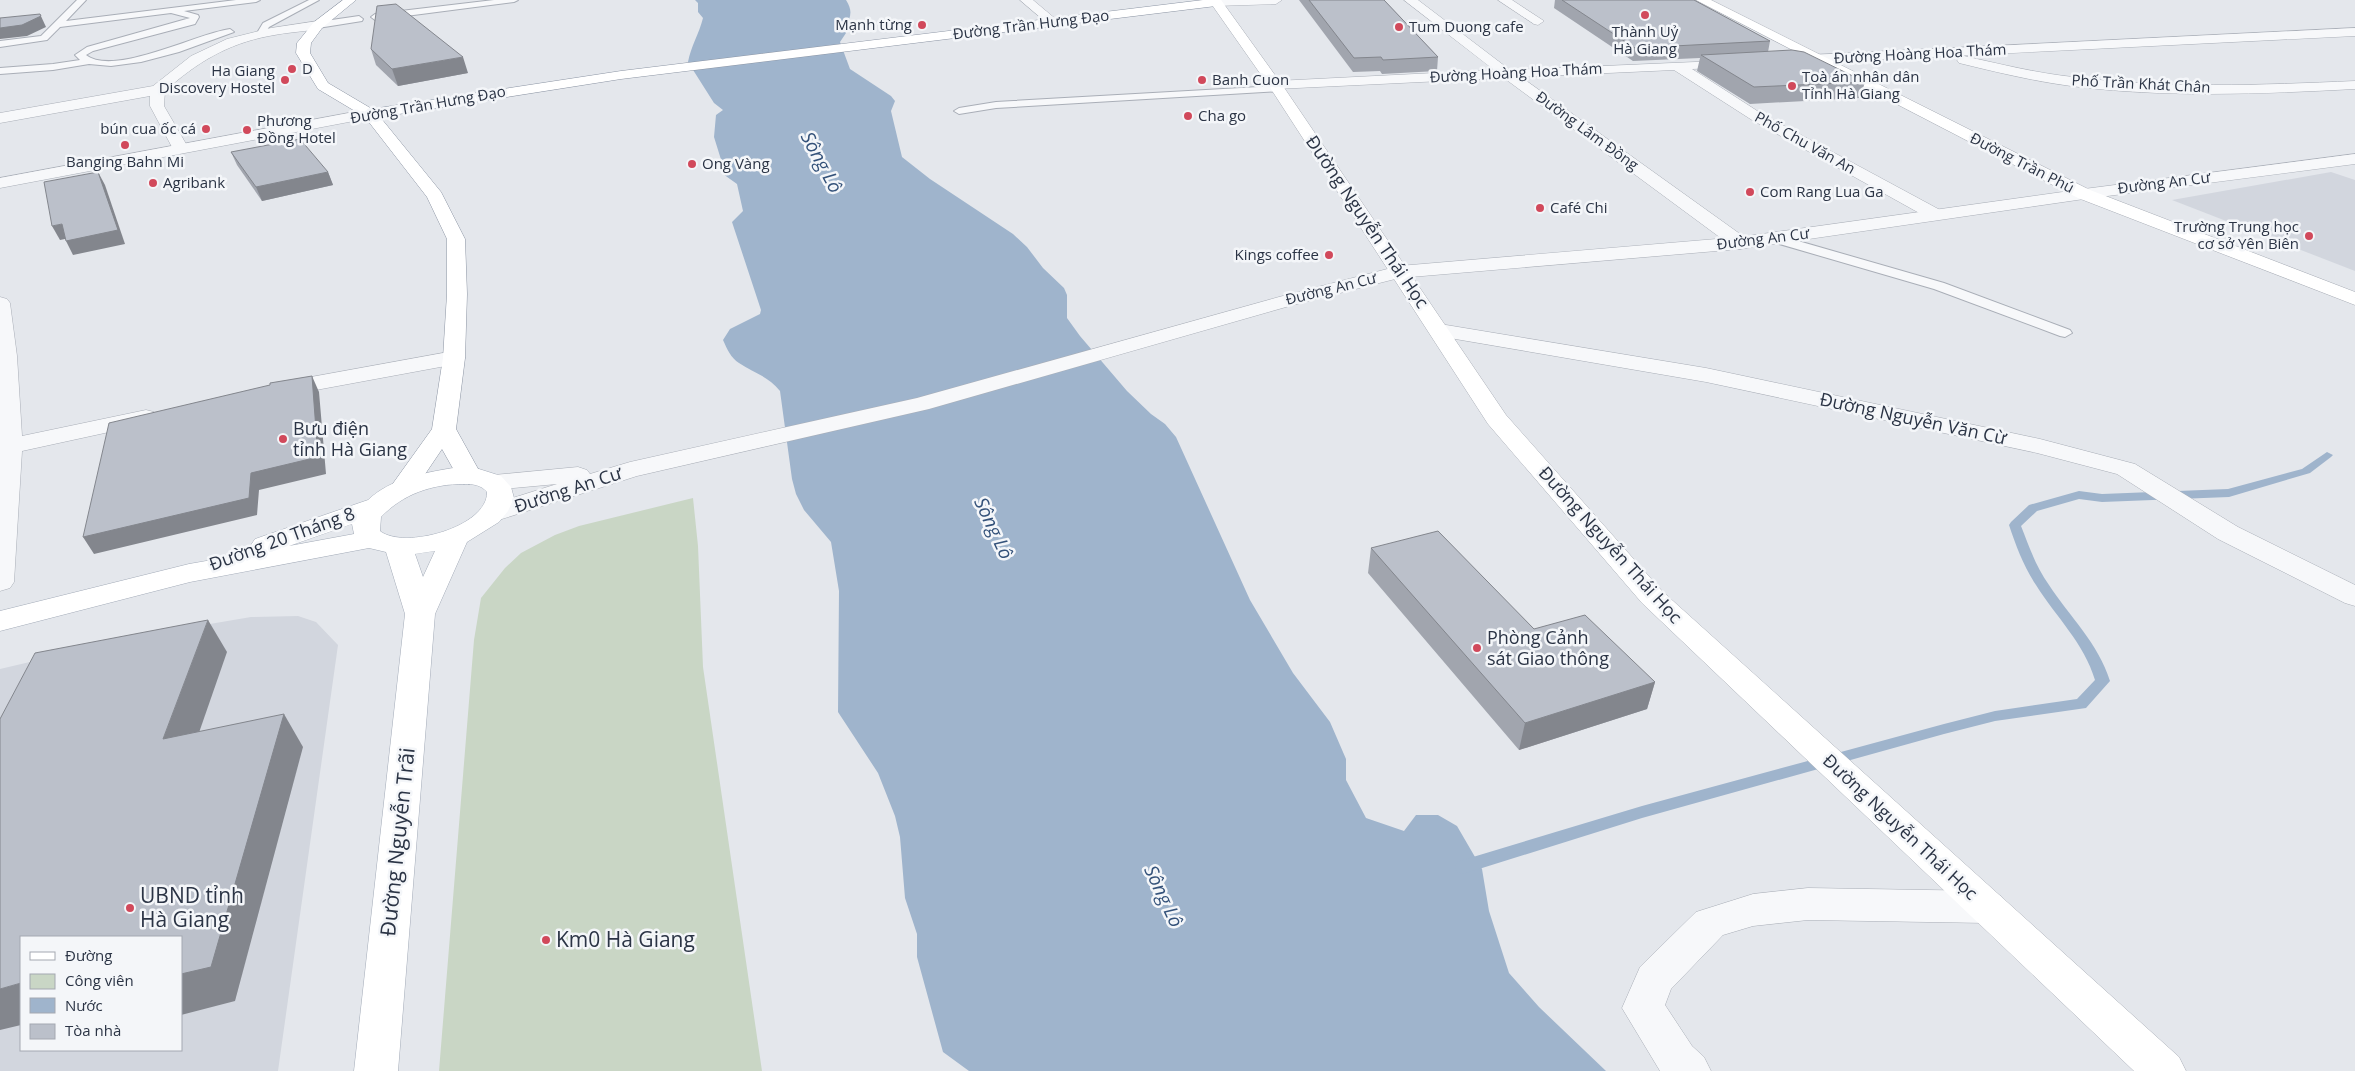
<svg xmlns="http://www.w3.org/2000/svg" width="2355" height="1071" font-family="'Open Sans',sans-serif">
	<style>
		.built { fill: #d2d6de; fill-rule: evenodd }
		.green { fill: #c9d6c5 }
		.water { fill: #9fb4cc }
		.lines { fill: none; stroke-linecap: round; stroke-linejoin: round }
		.stream { fill: #9fb4cc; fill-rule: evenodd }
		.service-casing { stroke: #a9aeb7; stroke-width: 2 }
		.minor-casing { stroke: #a9aeb7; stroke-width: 1 }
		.tertiary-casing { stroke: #a9aeb7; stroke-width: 1 }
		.secondary-casing { stroke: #a9aeb7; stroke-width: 1 }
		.primary-casing { stroke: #a3abb8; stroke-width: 1 }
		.trunk-casing { stroke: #8b94a3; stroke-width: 1 }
		.service { fill: #f7f8fa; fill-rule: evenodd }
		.minor { fill: #f7f8fa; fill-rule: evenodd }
		.tertiary { fill: #f7f8fa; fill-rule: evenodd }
		.secondary { fill: #fff; fill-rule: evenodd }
		.primary { fill: #fff; fill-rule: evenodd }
		.trunk { fill: #fff; fill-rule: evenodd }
		.wall { fill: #a1a5ae }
		.shaded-wall { fill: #83868d }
		.building { fill: #bbc0ca; stroke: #83868d }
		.poi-dot { fill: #d1495b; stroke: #f4f6f9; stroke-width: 2 }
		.labels { text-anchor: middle; stroke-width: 5; stroke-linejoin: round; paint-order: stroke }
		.far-poi-label { font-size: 15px; fill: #2b3445; stroke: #f4f6f9; text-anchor: start }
		.far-street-label { font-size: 15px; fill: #2b3445; stroke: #f4f6f9 }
		.street-label { font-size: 18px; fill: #2b3445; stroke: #f4f6f9 }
		.poi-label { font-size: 18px; fill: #2b3445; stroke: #f4f6f9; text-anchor: start }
		.water-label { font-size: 19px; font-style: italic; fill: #34527a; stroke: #f4f6f9 }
		.near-street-label { font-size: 21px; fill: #2b3445; stroke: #f4f6f9 }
		.near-poi-label { font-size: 21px; fill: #2b3445; stroke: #f4f6f9; text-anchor: start }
	</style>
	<rect width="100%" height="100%" fill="#e4e7ec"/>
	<g class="built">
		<polygon points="2331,172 2355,180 2355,271 2172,200"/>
		<path d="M298 616 316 622 338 645 278 1071H0V669L145 635 251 617ZM21 937H181V1050H21Z"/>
	</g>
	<polygon class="green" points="693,498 698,546 703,667 762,1071 439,1071 474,640 481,598 505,568 521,553 555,535 579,526"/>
	<path class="water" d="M695 0H846C853 11 851 17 845 27L846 33 840 42 850 69 891 96 895 101 891 111 902 157 930 179 1013 234 1027 247 1043 268 1064 288 1067 295V318L1080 336 1127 391 1151 414 1165 424 1176 437 1250 600 1293 673 1330 722 1346 759V780L1366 818 1404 831 1416 815H1438L1457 826 1482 869 1489 911 1509 973 1539 1007 1606 1071H969L943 1052 917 957V934L905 898 900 837 895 816 878 773 838 712 839 591 831 542 804 510 796 494 792 479 780 391C768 376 754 373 739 363 731 358 727 349 723 340L730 329 760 314 761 310 732 222 743 211 737 184 723 174V166L714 137 716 115 723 110 714 103 688 62C691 46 699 34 703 18L698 12V3Z"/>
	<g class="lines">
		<path class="stream" d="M2327 452 2333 455 2331 457 2310 473 2229 497 2102 502 2079 499 2037 511 2021 526C2029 546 2036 567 2049 585 2070 617 2098 643 2110 681L2086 708 1995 721 1944 734 1642 818 1463 874 1457 872 1455 867 1457 862 1463 860 1642 806 1944 724 1995 711 2077 699 2095 680C2084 643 2056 617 2036 585 2024 567 2016 546 2009 525L2011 522 2029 505 2079 491 2102 494 2228 489 2302 469Z"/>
		<g class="service-casing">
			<g id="service">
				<path d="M77 0H86L66 21 236 0H260L256 2 184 11 198 15 199 17 195 24 93 51 86 55C114 77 198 33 230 29L234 32 179 52 141 62 111 66 89 64 53 70 0 74V68L53 64 80 60 75 55 87 47 190 18 171 13 60 27 47 40 0 47V41L41 36Z"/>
				<polygon points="309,0 319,0 269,27 264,35 257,33 263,23"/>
				<polygon points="494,0 518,0 514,2 375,20 371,17 375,14"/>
				<polygon points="359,16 363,19 362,21 318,28 314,25 318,22"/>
				<polygon points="1278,86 1283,89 1281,91 996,108 959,114 954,111 959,108 996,102"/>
				<polygon points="1774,234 1944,283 2070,330 2072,333 2065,337 2060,336 1934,289 1769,241 1768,238"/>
			</g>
		</g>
		<g class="minor-casing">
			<g id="minor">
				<polygon points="1020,0 1033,0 1058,21 1052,25 1048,24"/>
				<polygon points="1211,0 1282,0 1276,4 1216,6 1212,5"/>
				<polygon points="1404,0 1418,0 1510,70 1741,60 1743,63 1736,67 1692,69 1762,114 1942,211 1945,215 1942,219 1930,219 1752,120 1674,70 1521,77 1747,239 1749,243 1747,247 1740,249 1733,247 1504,78 1276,89 1269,85 1276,81 1494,70"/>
				<polygon points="1498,0 1512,0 1544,21 1538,25 1534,24"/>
				<path d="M318 21 324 25 322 28C305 32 287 32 269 36 227 44 196 63 165 91L164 106 189 149 187 152H175L173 149 150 106V96L0 123V113L153 86 191 56 227 39 271 28Z"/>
				<polygon points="2355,28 2355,36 1789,64 1782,60 1789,56"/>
				<path d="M1964 56C2000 64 2036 73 2073 77 2166 89 2261 85 2355 81V89C2261 94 2165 98 2071 86 2033 81 1996 72 1959 63L1957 60Z"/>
				<polygon points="0,297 7,299 10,303 17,356 22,436 146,410 154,412 158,417 154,422 146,424 22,451 14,582 10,588 0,591"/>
				<polygon points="1440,324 1706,368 2040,439 2135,464 2238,527 2355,585 2355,606 2345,603 2218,539 2117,474 2037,453 1706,382 1432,335 1429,330 1432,325"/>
				<polygon points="454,351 462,353 465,358 462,363 278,397 270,395 266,390 270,385 278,383"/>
				<polygon points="1808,888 1987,891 2001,896 2006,907 2001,918 1987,923 1808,920 1753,926 1723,935 1671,989 1665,1005 1692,1046 1704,1057 1711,1071 1660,1071 1622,1008 1640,967 1696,912 1753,894"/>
			</g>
		</g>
		<g class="tertiary-casing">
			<g id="tertiary">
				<polygon points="370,109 375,111 378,114 375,117 0,188 0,178"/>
				<polygon points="2355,154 2355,164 2084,199 1740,249 1399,278 1293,305 929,409 637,476 502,519 493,521 484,519 480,513 484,507 557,484 492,490 483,488 479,482 483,476 578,467 587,470 590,474 630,462 917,398 1279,297 1399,266 1740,237 2084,189"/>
			</g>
		</g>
		<g class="secondary-casing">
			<g id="secondary">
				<polygon points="1211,0 1221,0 1285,89 1506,415 1662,591 2179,1057 2186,1071 2134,1071 1642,603 1488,424 1271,89 1210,2"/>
				<polygon points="1696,0 1711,0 2090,190 2355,292 2355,305 2078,198"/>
			</g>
		</g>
		<g class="primary-casing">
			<path id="primary" d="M453 468 479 469 501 476 511 487 514 498 508 511 499 522 467 542 435 614 398 1071H354L405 614 386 552 369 548 190 582 0 631V611L189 564 258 552 251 545 255 539 368 500C390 479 423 473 453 468ZM464 484C474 484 481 485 487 492 488 527 404 550 380 531L381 517C403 494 432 484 464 484ZM352 524 354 534 289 546ZM435 551 423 577 415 554Z"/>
		</g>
		<g class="trunk-casing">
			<polygon id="trunk" points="343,0 356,0 322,28 311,43 310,53 328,83 372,109 621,71 1203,0 1221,0 1222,2 1216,6 621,79 380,117 441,192 465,239 467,294 465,358 456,429 482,476 478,481 469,484 460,481 442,449 411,495 402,497 393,495 389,489 432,429 443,358 447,294 447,239 427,197 365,117 318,89 296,53 297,43 314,22"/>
		</g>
		<use href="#service" class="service"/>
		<use href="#minor" class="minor"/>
		<use href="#tertiary" class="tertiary"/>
		<use href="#secondary" class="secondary"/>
		<use href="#primary" class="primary"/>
		<use href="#trunk" class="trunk"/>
	</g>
	<g class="wall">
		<polygon points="1299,0 1384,0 1438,57 1437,71 1382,74 1380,71 1353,72"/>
		<polygon points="1555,0 1694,0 1770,41 1768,52 1865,82 1860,98 1750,104 1697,71 1700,58 1633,61 1554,8"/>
		<polygon points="371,49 468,73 398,86 376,65"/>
		<polygon points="231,152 328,172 333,185 262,201 237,165"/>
		<polygon points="1371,548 1534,629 1655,682 1647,709 1519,750 1368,573"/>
	</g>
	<g class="shaded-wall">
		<polygon points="40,14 46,27 27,36 0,39 0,28"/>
		<polygon points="463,57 468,73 398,86 392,69"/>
		<polygon points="98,172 105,185 125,244 73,255 66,241"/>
		<polygon points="328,172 333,185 262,201 256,187"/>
		<polygon points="62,224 70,238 60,240 52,226"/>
		<polygon points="312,376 319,392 326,474 259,490 257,515 94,554 83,537 251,473"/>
		<polygon points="208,620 227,652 185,773 163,739"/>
		<polygon points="1655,682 1647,709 1519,750 1525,723"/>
		<polygon points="284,714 303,747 235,1001 181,1015 181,974"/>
		<polygon points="21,983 21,1025 0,1030 0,989"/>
	</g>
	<g class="building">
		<polygon points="1309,0 1384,0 1438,57 1383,60 1381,57 1354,58"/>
		<polygon points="1562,0 1694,0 1770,41 1635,48"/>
		<polygon points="396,4 463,57 392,69 371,49 377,6"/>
		<polygon points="40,14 41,16 22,25 0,28 0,18"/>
		<polygon points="1792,50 1804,52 1865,82 1754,87 1701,55"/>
		<polygon points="300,139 328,172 256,187 231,152"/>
		<polygon points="98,172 118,230 66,241 62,224 52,226 44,182"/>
		<polygon points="312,376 318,457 251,473 249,498 83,537 109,423 270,385 270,383"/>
		<polygon points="1438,531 1534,629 1585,615 1655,682 1525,723 1371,548"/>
		<polygon points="208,620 163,739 284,714 211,967 181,974 181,937 21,937 21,983 0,989 0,719 35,653"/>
	</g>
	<g class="poi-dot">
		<circle cx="1645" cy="15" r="5"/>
		<circle cx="922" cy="25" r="5"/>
		<circle cx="1399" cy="27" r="5"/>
		<circle cx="292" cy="69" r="5"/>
		<circle cx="285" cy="80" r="5"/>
		<circle cx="1202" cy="80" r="5"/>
		<circle cx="1792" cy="86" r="5"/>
		<circle cx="1188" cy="116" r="5"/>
		<circle cx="206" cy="129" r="5"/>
		<circle cx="247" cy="130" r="5"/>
		<circle cx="125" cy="145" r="5"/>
		<circle cx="692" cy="164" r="5"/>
		<circle cx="153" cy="183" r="5"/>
		<circle cx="1750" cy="192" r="5"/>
		<circle cx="1540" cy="208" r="5"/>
		<circle cx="2309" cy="236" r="5"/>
		<circle cx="1329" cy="255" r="5"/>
		<circle cx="283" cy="439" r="5"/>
		<circle cx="1477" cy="648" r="5"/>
		<circle cx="130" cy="908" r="5"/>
		<circle cx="546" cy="940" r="5"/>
	</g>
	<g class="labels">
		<g class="far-poi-label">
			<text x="912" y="30" text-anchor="end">Mạnh từng</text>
			<text x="1409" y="32">Tum Duong cafe</text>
			<text x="1645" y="37" text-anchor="middle">Thành Uỷ<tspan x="1645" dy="17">Hà Giang</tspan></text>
			<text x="302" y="74">D</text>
			<text x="275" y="76" text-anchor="end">Ha Giang<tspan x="275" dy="17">Discovery Hostel</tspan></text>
			<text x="1802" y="82">Toà án nhân dân<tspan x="1802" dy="17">Tỉnh Hà Giang</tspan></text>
			<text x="1212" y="85">Banh Cuon</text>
			<text x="1198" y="121">Cha go</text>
			<text x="257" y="126">Phương<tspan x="257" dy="17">Đồng Hotel</tspan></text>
			<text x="196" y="134" text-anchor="end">bún cua ốc cá</text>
			<text x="125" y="167" text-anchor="middle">Banging Bahn Mi</text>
			<text x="702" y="169">Ong Vàng</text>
			<text x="163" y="188">Agribank</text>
			<text x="1760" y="197">Com Rang Lua Ga</text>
			<text x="1550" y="213">Café Chi</text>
			<text x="2299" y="232" text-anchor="end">Trường Trung học<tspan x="2299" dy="17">cơ sở Yên Biên</tspan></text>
			<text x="1319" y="260" text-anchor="end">Kings coffee</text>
		</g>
		<g class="far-street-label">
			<text transform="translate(1031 25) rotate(-7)" y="5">Đường Trần Hưng Đạo</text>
			<text transform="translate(1920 54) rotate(-3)" y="5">Đường Hoàng Hoa Thám</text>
			<text transform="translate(1516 73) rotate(-3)" y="5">Đường Hoàng Hoa Thám</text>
			<text transform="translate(2141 84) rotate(3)" y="5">Phố Trần Khát Chân</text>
			<text transform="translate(428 105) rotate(-10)" y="5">Đường Trần Hưng Đạo</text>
			<text transform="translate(1587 131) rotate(36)" y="5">Đường Lâm Đồng</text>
			<text transform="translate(1805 143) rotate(29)" y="5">Phố Chu Văn An</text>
			<text transform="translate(2022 163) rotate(27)" y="5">Đường Trần Phú</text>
			<text transform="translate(2164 183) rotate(-7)" y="5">Đường An Cư</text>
			<text transform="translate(1763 239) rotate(-7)" y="5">Đường An Cư</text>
			<text transform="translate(1331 289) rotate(-14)" y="5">Đường An Cư</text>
		</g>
		<g class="street-label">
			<text transform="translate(1367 222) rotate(56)" y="6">Đường Nguyễn Thái Học</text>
			<text transform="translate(1913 419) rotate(12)" y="6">Đường Nguyễn Văn Cừ</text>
			<text transform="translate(568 490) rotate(-18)" y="6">Đường An Cư</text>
			<text transform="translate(282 539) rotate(-20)" y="6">Đường 20 Tháng 8</text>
			<text transform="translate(1610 545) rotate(48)" y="6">Đường Nguyễn Thái Học</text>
			<text transform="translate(1900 827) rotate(43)" y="6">Đường Nguyễn Thái Học</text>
		</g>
		<g class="poi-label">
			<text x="293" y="435">Bưu điện<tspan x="293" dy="21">tỉnh Hà Giang</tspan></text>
			<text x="1487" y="644">Phòng Cảnh<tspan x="1487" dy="21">sát Giao thông</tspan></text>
		</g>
		<g class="water-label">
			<text transform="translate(822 162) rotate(62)" y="7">Sông Lô</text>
			<text transform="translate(994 528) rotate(65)" y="7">Sông Lô</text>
			<text transform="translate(1164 896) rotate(65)" y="7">Sông Lô</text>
		</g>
		<g class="near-street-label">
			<text transform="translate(398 842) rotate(-84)" y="7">Đường Nguyễn Trãi</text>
		</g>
		<g class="near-poi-label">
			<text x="140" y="903">UBND tỉnh<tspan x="140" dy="24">Hà Giang</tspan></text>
			<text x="556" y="947">Km0 Hà Giang</text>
		</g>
	</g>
	<rect x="20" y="936" width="162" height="115" fill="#f4f6f9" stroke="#a4a8b1"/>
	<rect x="30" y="952" width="25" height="8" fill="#ffffff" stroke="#a4a8b1"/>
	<text x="65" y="961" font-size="15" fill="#2b3445">Đường</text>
	<rect x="30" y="974" width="25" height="15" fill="#c9d6c5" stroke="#a4a8b1"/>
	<text x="65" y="986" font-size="15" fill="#2b3445">Công viên</text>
	<rect x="30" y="998" width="25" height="15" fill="#9fb4cc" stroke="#a4a8b1"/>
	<text x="65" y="1011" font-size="15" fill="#2b3445">Nước</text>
	<rect x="30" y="1024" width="25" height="15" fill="#bbc0ca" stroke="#a4a8b1"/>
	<text x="65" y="1036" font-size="15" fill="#2b3445">Tòa nhà</text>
</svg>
